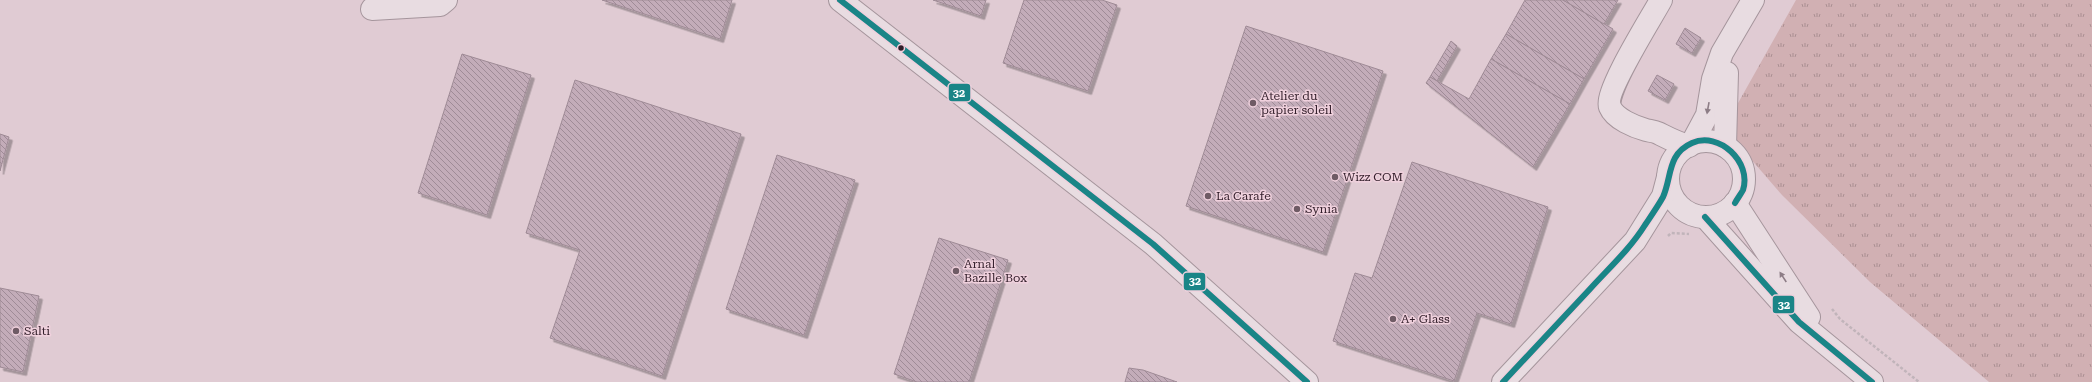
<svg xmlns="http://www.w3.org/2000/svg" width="2092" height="382" font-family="'Roboto Serif',serif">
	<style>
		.grass { fill: url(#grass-tufts) }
		.building { fill: url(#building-back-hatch); stroke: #9f8b96; filter: url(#shadow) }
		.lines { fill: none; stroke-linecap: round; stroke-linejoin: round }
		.minor-casing { stroke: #a5959c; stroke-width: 24 }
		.path { stroke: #c1b4ba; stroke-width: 2.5; stroke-dasharray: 3 2; stroke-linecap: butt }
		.minor { stroke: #e8dce1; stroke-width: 22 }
		.bus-1-casing { stroke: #f0d1dd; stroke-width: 9 }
		.bus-1 { stroke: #1a8587; stroke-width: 6 }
		.oneway { fill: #8d7d86 }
		.bus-dot { fill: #321e2a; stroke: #f0d1dd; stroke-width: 1.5 }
		.poi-dot { fill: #6f5b65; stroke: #f0d1dd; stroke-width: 1.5 }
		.labels { text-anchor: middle; stroke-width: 3; stroke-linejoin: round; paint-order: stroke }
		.poi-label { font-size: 12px; fill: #321e2a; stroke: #f0d1dd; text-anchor: start }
		.line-badge { stroke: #f0d1dd; stroke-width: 1.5 }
		.badge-label { font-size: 11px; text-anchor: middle; font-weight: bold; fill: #fff }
	</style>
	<defs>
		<pattern id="grass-tufts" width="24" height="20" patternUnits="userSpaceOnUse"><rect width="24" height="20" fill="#d1b0b3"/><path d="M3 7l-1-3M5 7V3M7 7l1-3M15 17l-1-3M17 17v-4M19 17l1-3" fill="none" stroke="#aa8f92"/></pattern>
		<pattern id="building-back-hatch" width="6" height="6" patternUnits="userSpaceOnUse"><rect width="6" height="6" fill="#c3acb9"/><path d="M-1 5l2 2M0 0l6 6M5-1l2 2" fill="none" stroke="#9f8b97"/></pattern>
		<filter id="shadow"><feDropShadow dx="3.5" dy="3.5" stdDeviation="0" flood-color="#0004"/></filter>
	</defs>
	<rect width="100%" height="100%" fill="#e0cbd3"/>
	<polygon class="grass" points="1796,0 2092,0 2092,382 1989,382 1870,282 1782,195 1724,128"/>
	<g class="building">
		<polygon points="602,0 732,0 720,39"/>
		<polygon points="933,0 986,0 981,16"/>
		<polygon points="1024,0 1102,0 1117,5 1088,91 1003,63"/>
		<polygon points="1525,0 1563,0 1613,29 1584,79 1506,34"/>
		<polygon points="1563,0 1618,0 1604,24"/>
		<polygon points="1246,26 1383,71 1323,252 1186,206"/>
		<polygon points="1685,28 1701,38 1692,53 1676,44"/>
		<polygon points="1506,34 1584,79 1570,104 1491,59"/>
		<polygon points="1451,41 1457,46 1437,81 1430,77"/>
		<polygon points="462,54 531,75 487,215 418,193"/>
		<polygon points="1491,59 1570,104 1533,167 1426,83 1430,77 1469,99"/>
		<polygon points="1657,75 1674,84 1665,100 1648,91"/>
		<polygon points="575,80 741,134 662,376 550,338 580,250 526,233"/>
		<polygon points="0,134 9,137 0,171"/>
		<polygon points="777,155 855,180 804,335 726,309"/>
		<polygon points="1412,162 1548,207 1511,324 1477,313 1454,381 1333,341 1355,273 1372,278"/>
		<polygon points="939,238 1008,260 969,382 917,382 894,374"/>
		<polygon points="0,288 39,296 23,372 0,367"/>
		<polygon points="1129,368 1143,370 1177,382 1125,382"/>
	</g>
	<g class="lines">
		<g class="minor-casing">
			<g id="minor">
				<polyline points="840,0 1153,244 1307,382"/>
				<path d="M1661 0C1652 17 1604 92 1610 107 1615 119 1635 127 1646 130 1650 131 1654 131 1658 133 1668 138 1677 143 1689 146"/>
				<polyline points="372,9 440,5 446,0"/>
				<circle cx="1706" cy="179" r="38"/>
				<polyline points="1692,143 1707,115 1713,79 1722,53 1753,0"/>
				<polyline points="1725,146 1727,73"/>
				<polyline points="1735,203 1809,317"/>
				<polyline points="1705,217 1799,322 1872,382"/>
				<polyline points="1503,382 1635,241 1663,196 1668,177"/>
			</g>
		</g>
		<g class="path">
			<polyline points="1668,236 1671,233 1689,234"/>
			<polyline points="1832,309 1840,319 1919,382"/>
		</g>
		<use href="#minor" class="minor"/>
		<g class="bus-1-casing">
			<g id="bus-1">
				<polyline points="840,0 1153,244 1307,382"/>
				<polyline points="1705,217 1799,322 1872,382"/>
				<path d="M1503 382C1532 351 1561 320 1590 289 1609 268 1630 249 1645 225 1651 216 1658 206 1663 197 1672 177 1667 154 1692 143 1719 131 1752 162 1743 190 1741 194 1737 199 1735 203"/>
			</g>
		</g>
		<use href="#bus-1" class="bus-1"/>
	</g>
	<defs><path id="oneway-solid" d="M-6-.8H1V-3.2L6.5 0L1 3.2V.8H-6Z"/></defs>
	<g class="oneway">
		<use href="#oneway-solid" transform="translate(1708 108) rotate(100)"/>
		<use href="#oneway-solid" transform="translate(1783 277) rotate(-123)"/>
	</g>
	<circle class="bus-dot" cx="901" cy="48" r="3.5"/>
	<g class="poi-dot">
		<circle cx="1253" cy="103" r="4"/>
		<circle cx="1335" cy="177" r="4"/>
		<circle cx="1208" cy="196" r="4"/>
		<circle cx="1297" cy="209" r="4"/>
		<circle cx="956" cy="271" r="4"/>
		<circle cx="1393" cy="319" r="4"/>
		<circle cx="16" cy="331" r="4"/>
	</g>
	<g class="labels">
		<g class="poi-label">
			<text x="1261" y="100">Atelier du<tspan x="1261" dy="14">papier soleil</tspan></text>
			<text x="1343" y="181">Wizz COM</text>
			<text x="1216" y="200">La Carafe</text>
			<text x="1305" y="213">Synia</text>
			<text x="964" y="268">Arnal<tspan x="964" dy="14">Bazille Box</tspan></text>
			<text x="1401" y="323">A+ Glass</text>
			<text x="24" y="335">Salti</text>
		</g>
	</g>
	<g class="line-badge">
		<rect x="948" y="83" width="23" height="19" rx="4" fill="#1a8587"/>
		<rect x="1183" y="272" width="23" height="19" rx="4" fill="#1a8587"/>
		<rect x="1772" y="295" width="23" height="19" rx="4" fill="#1a8587"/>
	</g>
	<g class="badge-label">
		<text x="959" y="97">32</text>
		<text x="1195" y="285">32</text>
		<text x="1784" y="309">32</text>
	</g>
</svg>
